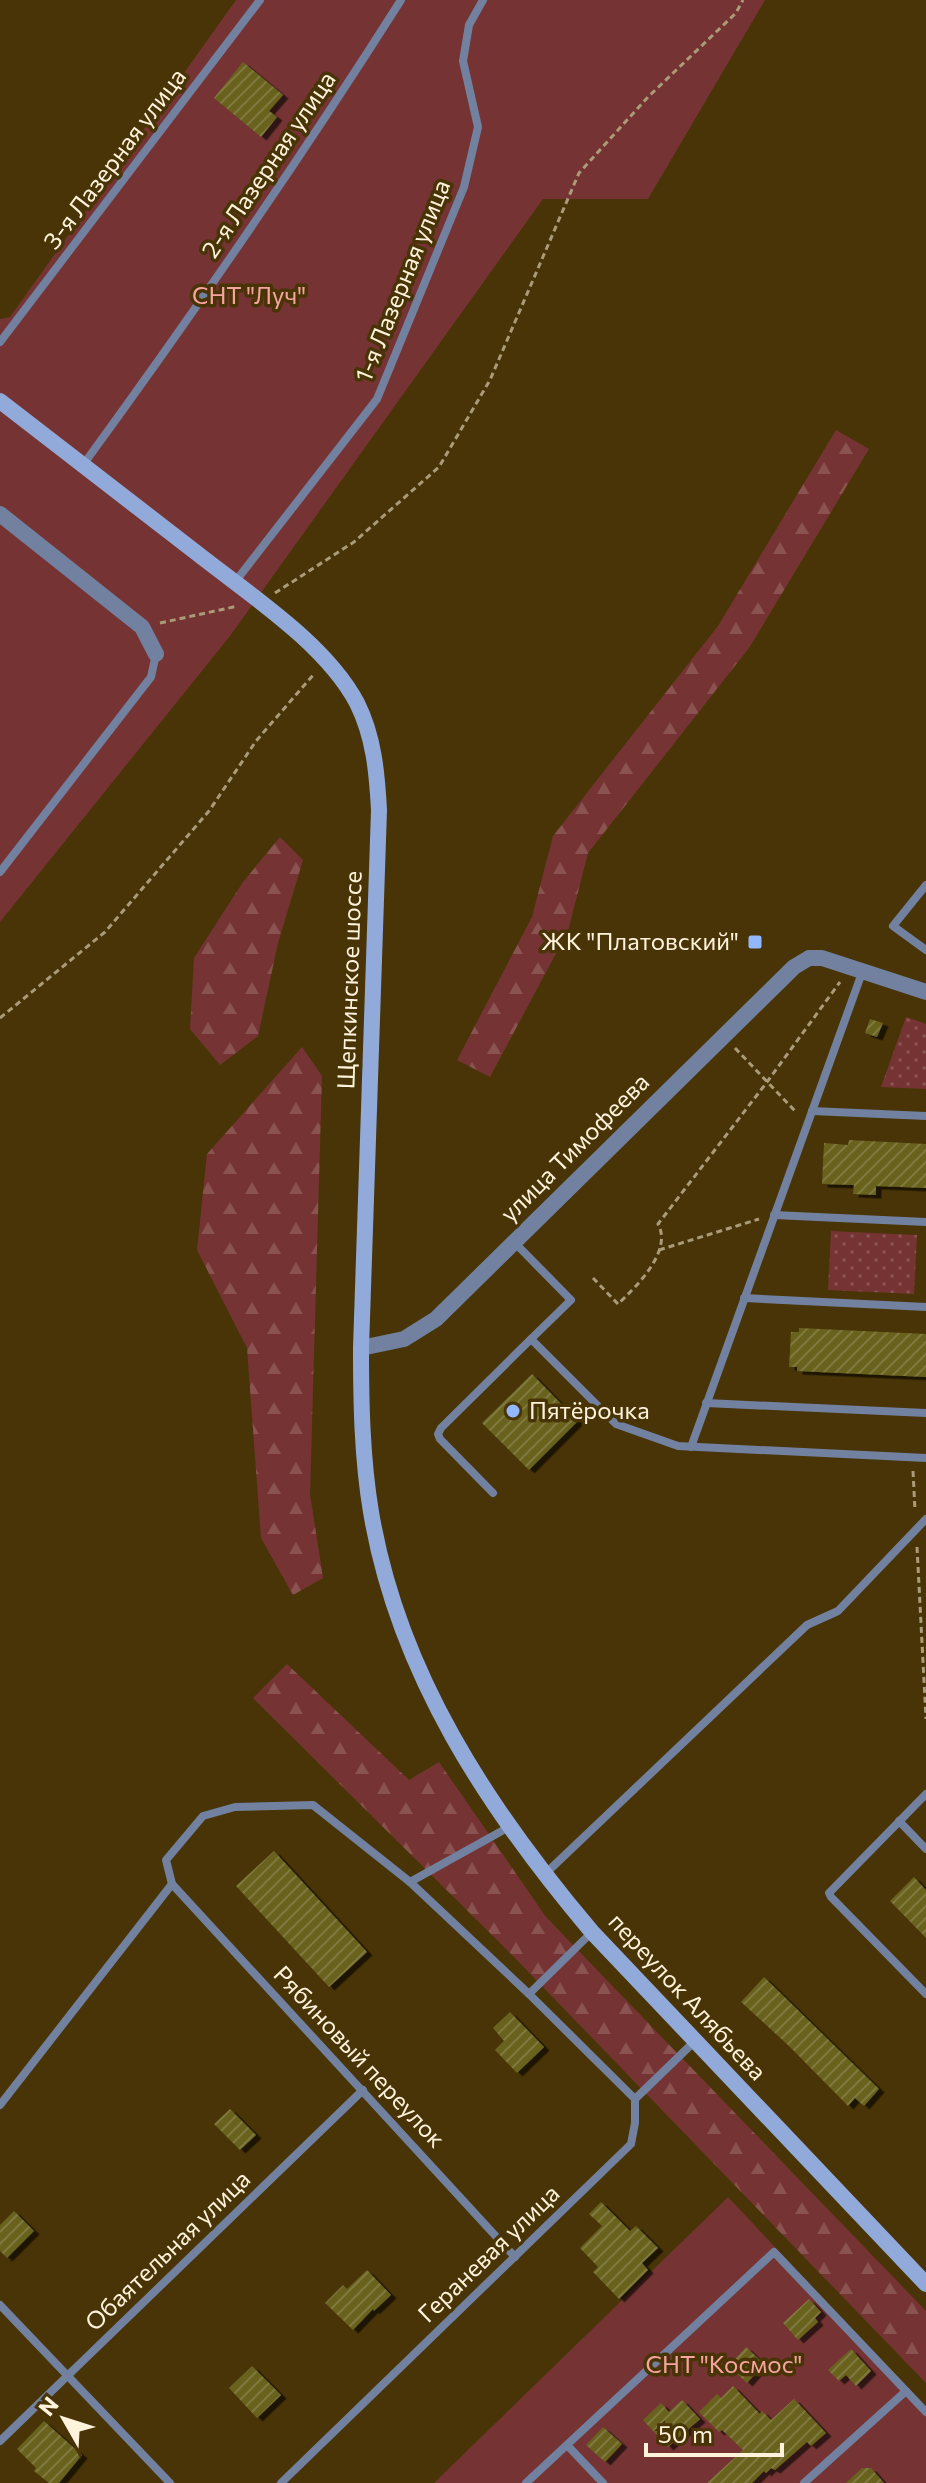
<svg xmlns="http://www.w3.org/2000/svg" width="926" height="2483" font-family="Commissioner,sans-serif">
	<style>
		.forest { fill: url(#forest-firs) }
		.park { fill: url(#park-dots) }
		.garden { fill: #753433 }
		.building { fill: url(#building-hatch); filter: url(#shadow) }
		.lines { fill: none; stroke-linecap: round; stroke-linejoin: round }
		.path { stroke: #aa9b79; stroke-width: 3; stroke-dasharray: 6 4; stroke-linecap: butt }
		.service { stroke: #71819f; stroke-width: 8 }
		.minor { stroke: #71819f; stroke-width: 16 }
		.secondary { stroke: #91aad9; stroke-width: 16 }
		.poi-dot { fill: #93b7fd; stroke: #483406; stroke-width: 3 }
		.labels { text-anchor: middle; stroke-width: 7; stroke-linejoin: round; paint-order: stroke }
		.street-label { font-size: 24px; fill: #fff3dc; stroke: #483406 }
		.park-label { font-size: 24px; fill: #f7a4a0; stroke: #483406 }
		.poi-label { font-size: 24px; fill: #fff3dc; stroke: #483406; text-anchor: end }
	</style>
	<defs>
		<pattern id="forest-firs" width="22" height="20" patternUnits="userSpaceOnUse" patternTransform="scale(2)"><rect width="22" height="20" fill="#753433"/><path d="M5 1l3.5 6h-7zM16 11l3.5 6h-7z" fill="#8a5250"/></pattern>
		<pattern id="park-dots" width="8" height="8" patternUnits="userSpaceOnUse" patternTransform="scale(2)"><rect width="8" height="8" fill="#753433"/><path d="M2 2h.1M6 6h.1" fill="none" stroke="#8a5250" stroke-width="1.8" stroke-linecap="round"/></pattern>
		<pattern id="building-hatch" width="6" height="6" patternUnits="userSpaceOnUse" patternTransform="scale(2)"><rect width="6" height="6" fill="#69621f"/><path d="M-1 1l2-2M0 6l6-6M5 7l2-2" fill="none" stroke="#80793f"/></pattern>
		<filter id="shadow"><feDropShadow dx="5.5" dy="3.5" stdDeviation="0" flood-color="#0009"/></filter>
	</defs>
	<rect width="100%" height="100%" fill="#483406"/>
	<g class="forest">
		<polygon points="836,430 869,449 749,648 588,853 568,931 490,1077 457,1060 532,917 553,836 718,626"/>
		<polygon points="280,837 303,860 278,943 258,1036 220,1065 190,1029 194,958 243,882"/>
		<polygon points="302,1047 322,1076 310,1494 323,1578 293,1595 261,1538 247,1348 197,1250 207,1154"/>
		<polygon points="287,1664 409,1780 439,1762 546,1917 926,2311 926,2383 512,1955 253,1698"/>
	</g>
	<g class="park">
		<polygon points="906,1017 926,1024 926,1089 881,1087"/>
		<polygon points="831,1231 917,1235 914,1294 828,1290"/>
	</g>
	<g class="garden">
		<polygon points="236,0 765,0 648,199 543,199 230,636 0,922 0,319 10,317"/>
		<polygon points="728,2197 926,2408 926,2483 434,2483"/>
	</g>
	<g class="building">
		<polygon points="243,62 283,95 269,111 277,117 261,137 214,98"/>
		<polygon points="870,1019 883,1023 877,1037 865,1033"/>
		<polygon points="849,1140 926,1144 926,1188 876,1186 876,1195 853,1194 854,1185 822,1184 824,1143 848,1145"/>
		<polygon points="799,1328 926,1334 926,1377 797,1371 797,1367 789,1367 791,1332 799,1332"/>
		<polygon points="532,1374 578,1421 529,1470 482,1423"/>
		<polygon points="274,1851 367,1952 329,1987 236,1886"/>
		<polygon points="914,1877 926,1890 926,1938 890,1901"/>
		<polygon points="764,1977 879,2089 864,2106 855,2098 848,2106 790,2047 741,2002"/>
		<polygon points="510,2012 544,2047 517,2073 495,2050 504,2041 493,2028"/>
		<polygon points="230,2109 256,2135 240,2150 214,2124"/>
		<polygon points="601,2202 630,2231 636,2226 658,2248 642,2263 648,2270 619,2299 593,2272 598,2267 580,2248 602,2226 589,2214"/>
		<polygon points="14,2211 34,2231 7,2258 0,2251 0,2225"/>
		<polygon points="367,2270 391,2295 374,2311 373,2309 353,2330 325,2303 343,2285 347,2289"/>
		<polygon points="809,2299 821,2312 815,2318 818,2322 798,2340 783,2323"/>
		<polygon points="746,2347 764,2364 747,2383 729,2366"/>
		<polygon points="851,2349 871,2371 856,2386 846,2375 839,2381 828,2370"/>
		<polygon points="252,2366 281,2395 257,2418 229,2388"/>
		<polygon points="733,2386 760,2414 762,2411 771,2420 794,2399 826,2433 811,2446 807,2442 775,2470 771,2468 766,2473 764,2471 752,2483 707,2483 743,2450 722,2430 719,2432 699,2412 717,2394 721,2398"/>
		<polygon points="682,2400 700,2419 668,2447 643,2420 661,2403 669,2412"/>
		<polygon points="44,2421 82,2455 59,2483 49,2483 34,2471 36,2468 17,2449"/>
		<polygon points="603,2427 622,2444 605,2462 586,2445"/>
		<polygon points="862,2468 871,2468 884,2483 846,2483"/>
	</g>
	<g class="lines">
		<g class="path">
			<polyline points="275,593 354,542 439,467 490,380 579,173 648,97 736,13 743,0"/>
			<polyline points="160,623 238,606"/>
			<polyline points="0,1018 105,932 209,811 256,741 314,674"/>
			<polyline points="735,1048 796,1112"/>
			<polyline points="659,1250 759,1219"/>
			<path d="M593 1278 618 1304C636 1287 673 1251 658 1224L767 1082 840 982"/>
			<polyline points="913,1471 915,1511"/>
			<polyline points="917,1547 926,1719"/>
		</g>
		<g class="service">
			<polyline points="0,342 260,0"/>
			<path d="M83 465C194 313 300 159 401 0"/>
			<polyline points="235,582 377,399 464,187 478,127 463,61 469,25 483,0"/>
			<polyline points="0,872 151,677 156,654"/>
			<polyline points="926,885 893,926 926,950"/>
			<polyline points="812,1111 926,1116"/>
			<polyline points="774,1215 926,1222"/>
			<polyline points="514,1242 571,1300 531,1339 616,1424 678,1446 926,1458"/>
			<polyline points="744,1298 926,1307"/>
			<polyline points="706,1403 926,1413"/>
			<polyline points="691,1447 863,970"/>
			<polyline points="493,1493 440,1439 438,1434 441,1428 531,1339"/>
			<polyline points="926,1794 829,1893 831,1897 926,1994"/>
			<polyline points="899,1821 926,1849"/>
			<polyline points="545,1874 807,1625 838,1611 926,1519"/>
			<polyline points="410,1882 509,1827"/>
			<polyline points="529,1994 592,1932"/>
			<polyline points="0,2105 172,1884"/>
			<polyline points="515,2257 172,1884 166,1860 203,1816 235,1807 313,1805 410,1882 529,1994 635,2099"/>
			<polyline points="0,2305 170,2483"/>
			<polyline points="0,2441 363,2090"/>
			<polyline points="567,2445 603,2483"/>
			<polyline points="281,2483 631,2144 635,2123 635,2099 695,2041"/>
			<polyline points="526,2483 774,2252 926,2412"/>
			<polyline points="804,2483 906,2391"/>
		</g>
		<g class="minor">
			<polyline points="0,514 142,627 156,654"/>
			<polyline points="361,1348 404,1339 436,1319 794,967 809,958 822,958 926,992"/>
		</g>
		<path class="secondary" d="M0 401C66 452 132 503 198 554 250 595 326 644 357 703 374 737 377 773 379 810L361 1348C361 1403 362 1458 371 1512 398 1673 488 1809 592 1932L926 2284"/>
	</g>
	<g class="poi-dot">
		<rect x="747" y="934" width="16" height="16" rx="4"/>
		<circle cx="513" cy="1411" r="8"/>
	</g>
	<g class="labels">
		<g class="street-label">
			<text transform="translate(115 159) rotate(-53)" y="8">3-я Лазерная улица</text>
			<text transform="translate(269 165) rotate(-56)" y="8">2-я Лазерная улица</text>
			<text transform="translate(403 281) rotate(-68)" y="8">1-я Лазерная улица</text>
			<text transform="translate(350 980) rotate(-88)" y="8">Щепкинское шоссе</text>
			<text transform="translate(575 1148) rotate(-45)" y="8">улица Тимофеева</text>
			<text transform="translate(687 1997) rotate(47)" y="8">переулок Алябьева</text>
			<text transform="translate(359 2057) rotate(47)" y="8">Рябиновый переулок</text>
			<text transform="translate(168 2251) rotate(-44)" y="8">Обаятельная улица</text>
			<text transform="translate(489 2254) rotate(-44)" y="8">Гераневая улица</text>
		</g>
		<g class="park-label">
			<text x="249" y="304">СНТ "Луч"</text>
			<text x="724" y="2373">СНТ "Космос"</text>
		</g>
		<g class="poi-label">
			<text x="739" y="950">ЖК "Платовский"</text>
			<text x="529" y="1419" text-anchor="start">Пятёрочка</text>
		</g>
	</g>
	<g transform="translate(64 2419) rotate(309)" stroke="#483406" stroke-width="6" paint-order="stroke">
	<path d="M0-6L14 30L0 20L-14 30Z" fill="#fff3dc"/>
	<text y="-12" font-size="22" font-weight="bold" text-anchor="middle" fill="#fff3dc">N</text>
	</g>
	<path d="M646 2443v12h136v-12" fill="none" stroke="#fff3dc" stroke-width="4"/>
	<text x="658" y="2443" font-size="24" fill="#fff3dc" stroke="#483406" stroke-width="6" paint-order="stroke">50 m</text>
</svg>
